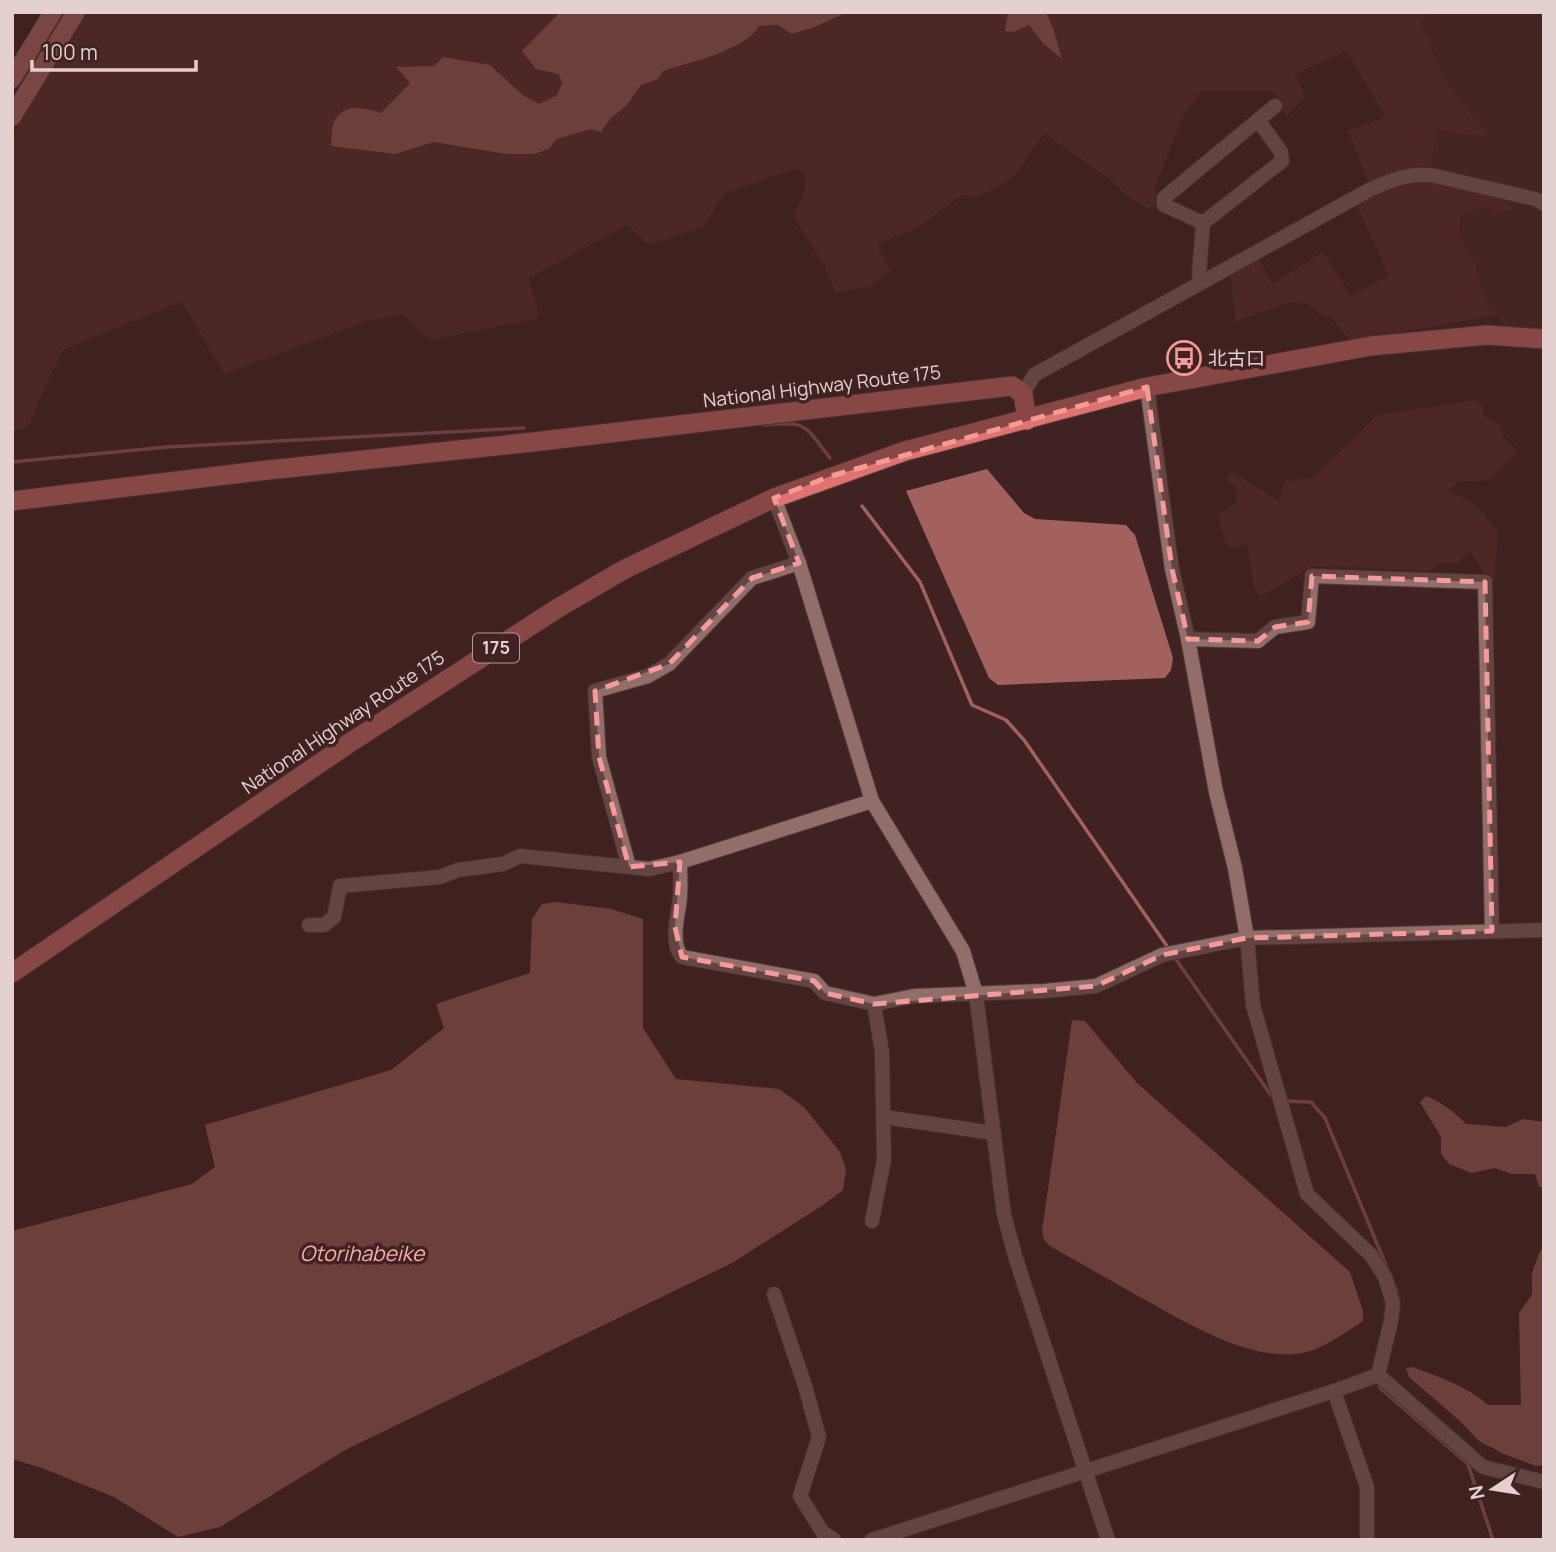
<svg xmlns="http://www.w3.org/2000/svg" width="1556" height="1552" font-family="Manrope,'Noto Sans JP',sans-serif">
	<style>
		.built { fill: #4d2927 }
		.green { fill: #5b2d2b }
		.water { fill: #a3615e }
		.lines { fill: none; stroke-linecap: round; stroke-linejoin: round }
		.stream { stroke: #a3615e; stroke-width: 3.5 }
		.minor-casing { stroke: #563e3d; stroke-width: 16 }
		.major-casing { stroke: #563e3d; stroke-width: 19 }
		.highway-casing { stroke: #563e3d; stroke-width: 21 }
		.minor { stroke: #916e6c; stroke-width: 14 }
		.major { stroke: #bf716e; stroke-width: 18 }
		.highway { stroke: #de7370; stroke-width: 19 }
		.marked { fill: none; stroke: #f59b97; stroke-width: 5; stroke-dasharray: 14 9; stroke-linejoin: round }
		.labels { text-anchor: middle; stroke-width: 7; stroke-linejoin: round; paint-order: stroke }
		.shield { fill: #3f2221; stroke: #b29c9a; stroke-width: 2 }
		.shield-label { font-size: 18px; font-weight: bold; fill: #e4d0ce }
		.poi-label { font-size: 19px; fill: #e4d0ce; stroke: #3f2221; text-anchor: start }
		.street-label { font-size: 19px; fill: #e4d0ce; stroke: #3f2221 }
		.water-label { font-size: 21px; font-style: italic; fill: #fbada9; stroke: #3f2221 }
	</style>
	<rect width="100%" height="100%" fill="#3f2221"/>
	<polygon class="built" points="1435,12 1544,12 1544,332 1506,328 1498,315 1489,309 1479,280 1476,264 1459,237 1460,215 1488,206 1494,214 1511,210 1428,178 1431,168 1436,130 1489,136 1446,83 1420,20"/>
	<g class="green">
		<path d="M83 12H560L522 51 536 69 559 74 562 84 557 95 539 105 524 96 490 65 397 67 410 82 381 114 395 154 434 142 506 154 549 149 557 139 591 129 601 132 611 118 626 106 641 85 658 79 663 71 735 47 759 26H817L847 12H1008L1013 32 1029 25 1042 42 1053 28 1046 12H1435L1420 21 1446 83 1490 137 1436 130 1431 168 1410 167 1369 183 1348 131 1385 117 1347 51 1295 74 1305 98 1286 116 1273 91H1201L1182 119 1154 190 1159 202 1148 209 1123 193 1116 184 1044 133 1014 177 976 198 963 194 917 228 877 244 890 270 872 286 835 293 825 266 793 216C800 201 811 186 802 171L794 169 724 194 704 227 649 245 627 225 529 278 539 318 429 340 402 314 367 321 224 374 182 302 63 350 44 389 29 426 12 431V137Z"/>
		<polygon points="1415,177 1493,192 1512,210 1494,214 1487,206 1460,215 1459,237 1476,264 1479,280 1489,309 1498,315 1350,341 1331,317 1319,313 1307,303 1290,302 1236,321 1230,272 1256,256 1273,284 1323,252 1351,296 1389,276 1355,202"/>
		<polygon points="1476,400 1483,408 1484,416 1501,426 1502,436 1518,451 1489,480 1458,482 1449,491 1476,505 1498,532 1494,580 1489,582 1470,550 1458,563 1440,563 1429,571 1313,566 1260,597 1254,587 1247,545 1230,548 1225,541 1218,516 1237,501 1235,485 1229,484 1225,477 1233,472 1279,501 1285,481 1313,478 1377,415"/>
	</g>
	<g class="water">
		<path d="M560 12H847L817 26 792 34 778 25 759 26C745 51 689 62 663 71L658 79 641 85 626 106 611 118 601 132 591 129 557 139 549 149 534 154H506L434 142 395 154 331 146C332 139 331 128 334 122 344 102 365 108 381 113L410 83 396 67 434 66 443 57 490 65 524 96 539 104 557 95 562 84 559 74 536 69 522 51Z"/>
		<polygon points="1008,12 1046,12 1053,28 1062,59 1042,42 1029,25 1013,32 1005,31"/>
		<polygon points="987,469 1024,513 1035,519 1126,525 1135,535 1173,658 1171,670 1165,678 998,685 989,678 906,491"/>
		<polygon points="556,902 611,909 643,919 643,1028 676,1079 779,1089 804,1107 840,1152 846,1169 843,1190 823,1205 732,1263 345,1450 220,1527 178,1537 114,1497 42,1468 12,1459 12,1231 192,1184 215,1167 205,1125 391,1070 444,1028 436,1004 530,973 532,919 542,904"/>
		<path d="M1072 1020 1085 1021 1137 1083 1350 1272 1363 1311V1321C1344 1333 1324 1349 1302 1353 1250 1363 1182 1320 1138 1296 1109 1279 1079 1263 1050 1246L1044 1240 1042 1231Z"/>
		<path d="M1426 1096C1440 1101 1456 1113 1466 1124L1506 1127 1523 1119 1544 1122V1190L1539 1186 1535 1174H1512L1495 1168 1472 1173 1449 1164 1441 1154V1137L1420 1102Z"/>
		<path d="M1544 1249V1465L1536 1466 1504 1454 1479 1441 1460 1421 1409 1377 1406 1368 1413 1367C1439 1377 1467 1386 1488 1405H1521L1519 1313 1532 1295V1273L1540 1251Z"/>
	</g>
	<g class="lines">
		<g class="stream">
			<path d="M763 425C809 421 803 424 830 458"/>
			<polyline points="12,462 167,447 524,428"/>
			<polyline points="862,506 920,582 972,705 1006,720 1024,740 1169,949"/>
			<polyline points="1175,958 1273,1098"/>
			<polyline points="1283,1101 1311,1102 1325,1118 1397,1292"/>
			<polyline points="1380,1384 1379,1387 1468,1464 1493,1540"/>
		</g>
		<g class="minor-casing">
			<g id="minor">
				<polyline points="1203,223 1282,161 1281,152 1258,120"/>
				<polyline points="1201,282 1199,275 1203,223 1164,205 1164,198 1275,106"/>
				<polyline points="1147,387 1172,569 1188,639 1216,792 1235,868 1247,938 1253,1005 1307,1194 1371,1255 1385,1277 1393,1303 1391,1321 1378,1375"/>
				<path d="M1023 394 1034 375 1371 189C1392 180 1408 173 1431 175L1535 199 1544 204"/>
				<polyline points="774,498 799,563 872,801 963,951 976,994 1004,1215 1016,1259 1108,1540"/>
				<polyline points="1188,639 1258,641 1275,627 1308,622 1312,576 1485,582 1492,931"/>
				<path d="M680 862C680 874 681 885 680 896 679 914 669 942 682 957L814 981 825 993 874 1004"/>
				<polyline points="629,867 599,757 595,691 648,676 669,664 752,578 799,563"/>
				<polyline points="309,925 324,925 334,917 340,886 440,877 458,870 503,864 520,856 649,869 680,862 872,801"/>
				<polyline points="884,1117 994,1133"/>
				<polyline points="872,1221 884,1160 882,1052 874,1004 914,996 1045,991 1096,986 1162,955 1247,938 1544,930"/>
				<polyline points="774,1294 805,1386 819,1437 800,1496 823,1533 834,1540"/>
				<polyline points="1378,1375 1483,1467 1544,1482"/>
				<polyline points="1334,1391 1367,1487 1367,1540"/>
				<polyline points="872,1540 1334,1391 1378,1375"/>
			</g>
		</g>
		<g class="major-casing">
			<g id="major">
				<polyline points="12,79 53,12"/>
				<polyline points="12,117 76,12"/>
			</g>
		</g>
		<g class="highway-casing">
			<g id="highway">
				<polyline points="12,501 259,471 533,442 1012,386 1023,394 1027,420"/>
				<polyline points="12,973 348,744 558,608 625,569 774,498 905,451 1147,387 1371,346 1487,335 1544,339"/>
			</g>
		</g>
		<use href="#minor" class="minor"/>
		<use href="#major" class="major"/>
		<use href="#highway" class="highway"/>
	</g>
	<path d="M0 0H1556V1552H0ZM1147 387 1172 569 1188 639 1258 641 1275 627 1308 622 1312 576 1485 582 1492 931 1247 938 1162 955 1096 986 874 1004 825 993 814 981 682 957 675 927 680 862 629 867 599 757 595 691 669 664 752 578 799 563 774 498 831 476Z" fill="#3f2221" fill-opacity=".55" fill-rule="evenodd"/>
	<path class="marked" d="M1147 387 1172 569 1188 639 1258 641 1275 627 1308 622 1312 576 1485 582 1492 931 1247 938 1162 955 1096 986 874 1004 825 993 814 981 682 957 675 927 680 862 629 867 599 757 595 691 669 664 752 578 799 563 774 498 831 476Z"/>
	<defs>
		<g id="bus-ring" transform="scale(1.75)"><circle r="9.5" fill="#3f2221" stroke="#f59b97" stroke-width="1.5"/><path d="M-5-6H5V4H4V6H2V4H-2V6H-4V4H-5ZM-3.5-4V0h7V-4ZM-3.5 1.2v1.5H-2V1.2ZM2 1.2v1.5H3.5V1.2Z" fill="#f59b97"/></g>
	</defs>
	<g fill-rule="evenodd">
		<use href="#bus-ring" x="1184" y="358"/>
	</g>
	<g class="labels">
		<rect class="shield" x="473" y="633.5" width="46" height="29" rx="5"/>
		<g class="shield-label">
			<text x="496" y="654">175</text>
		</g>
		<g class="poi-label">
			<text x="1208" y="365">北古口</text>
		</g>
		<g class="street-label">
			<text transform="translate(822 386) rotate(-7)" y="7">National Highway Route 175</text>
			<text transform="translate(343 722) rotate(-34)" y="7">National Highway Route 175</text>
		</g>
		<g class="water-label">
			<text x="362" y="1261">Otorihabeike</text>
		</g>
	</g>
	<rect width="1556" height="1552" fill="none" stroke="#e4d0ce" stroke-width="28"/>
	<g transform="translate(1493 1489) rotate(258)" stroke="#3f2221" stroke-width="5" paint-order="stroke">
	<path d="M0-5L12 26L0 18L-12 26Z" fill="#e4d0ce"/>
	<text y="-10" font-size="19" font-weight="bold" text-anchor="middle" fill="#e4d0ce">N</text>
	</g>
	<path d="M32 60v10h164v-10" fill="none" stroke="#e4d0ce" stroke-width="3.5"/>
	<text x="42" y="60" font-size="21" fill="#e4d0ce" stroke="#3f2221" stroke-width="5" paint-order="stroke">100 m</text>
</svg>
